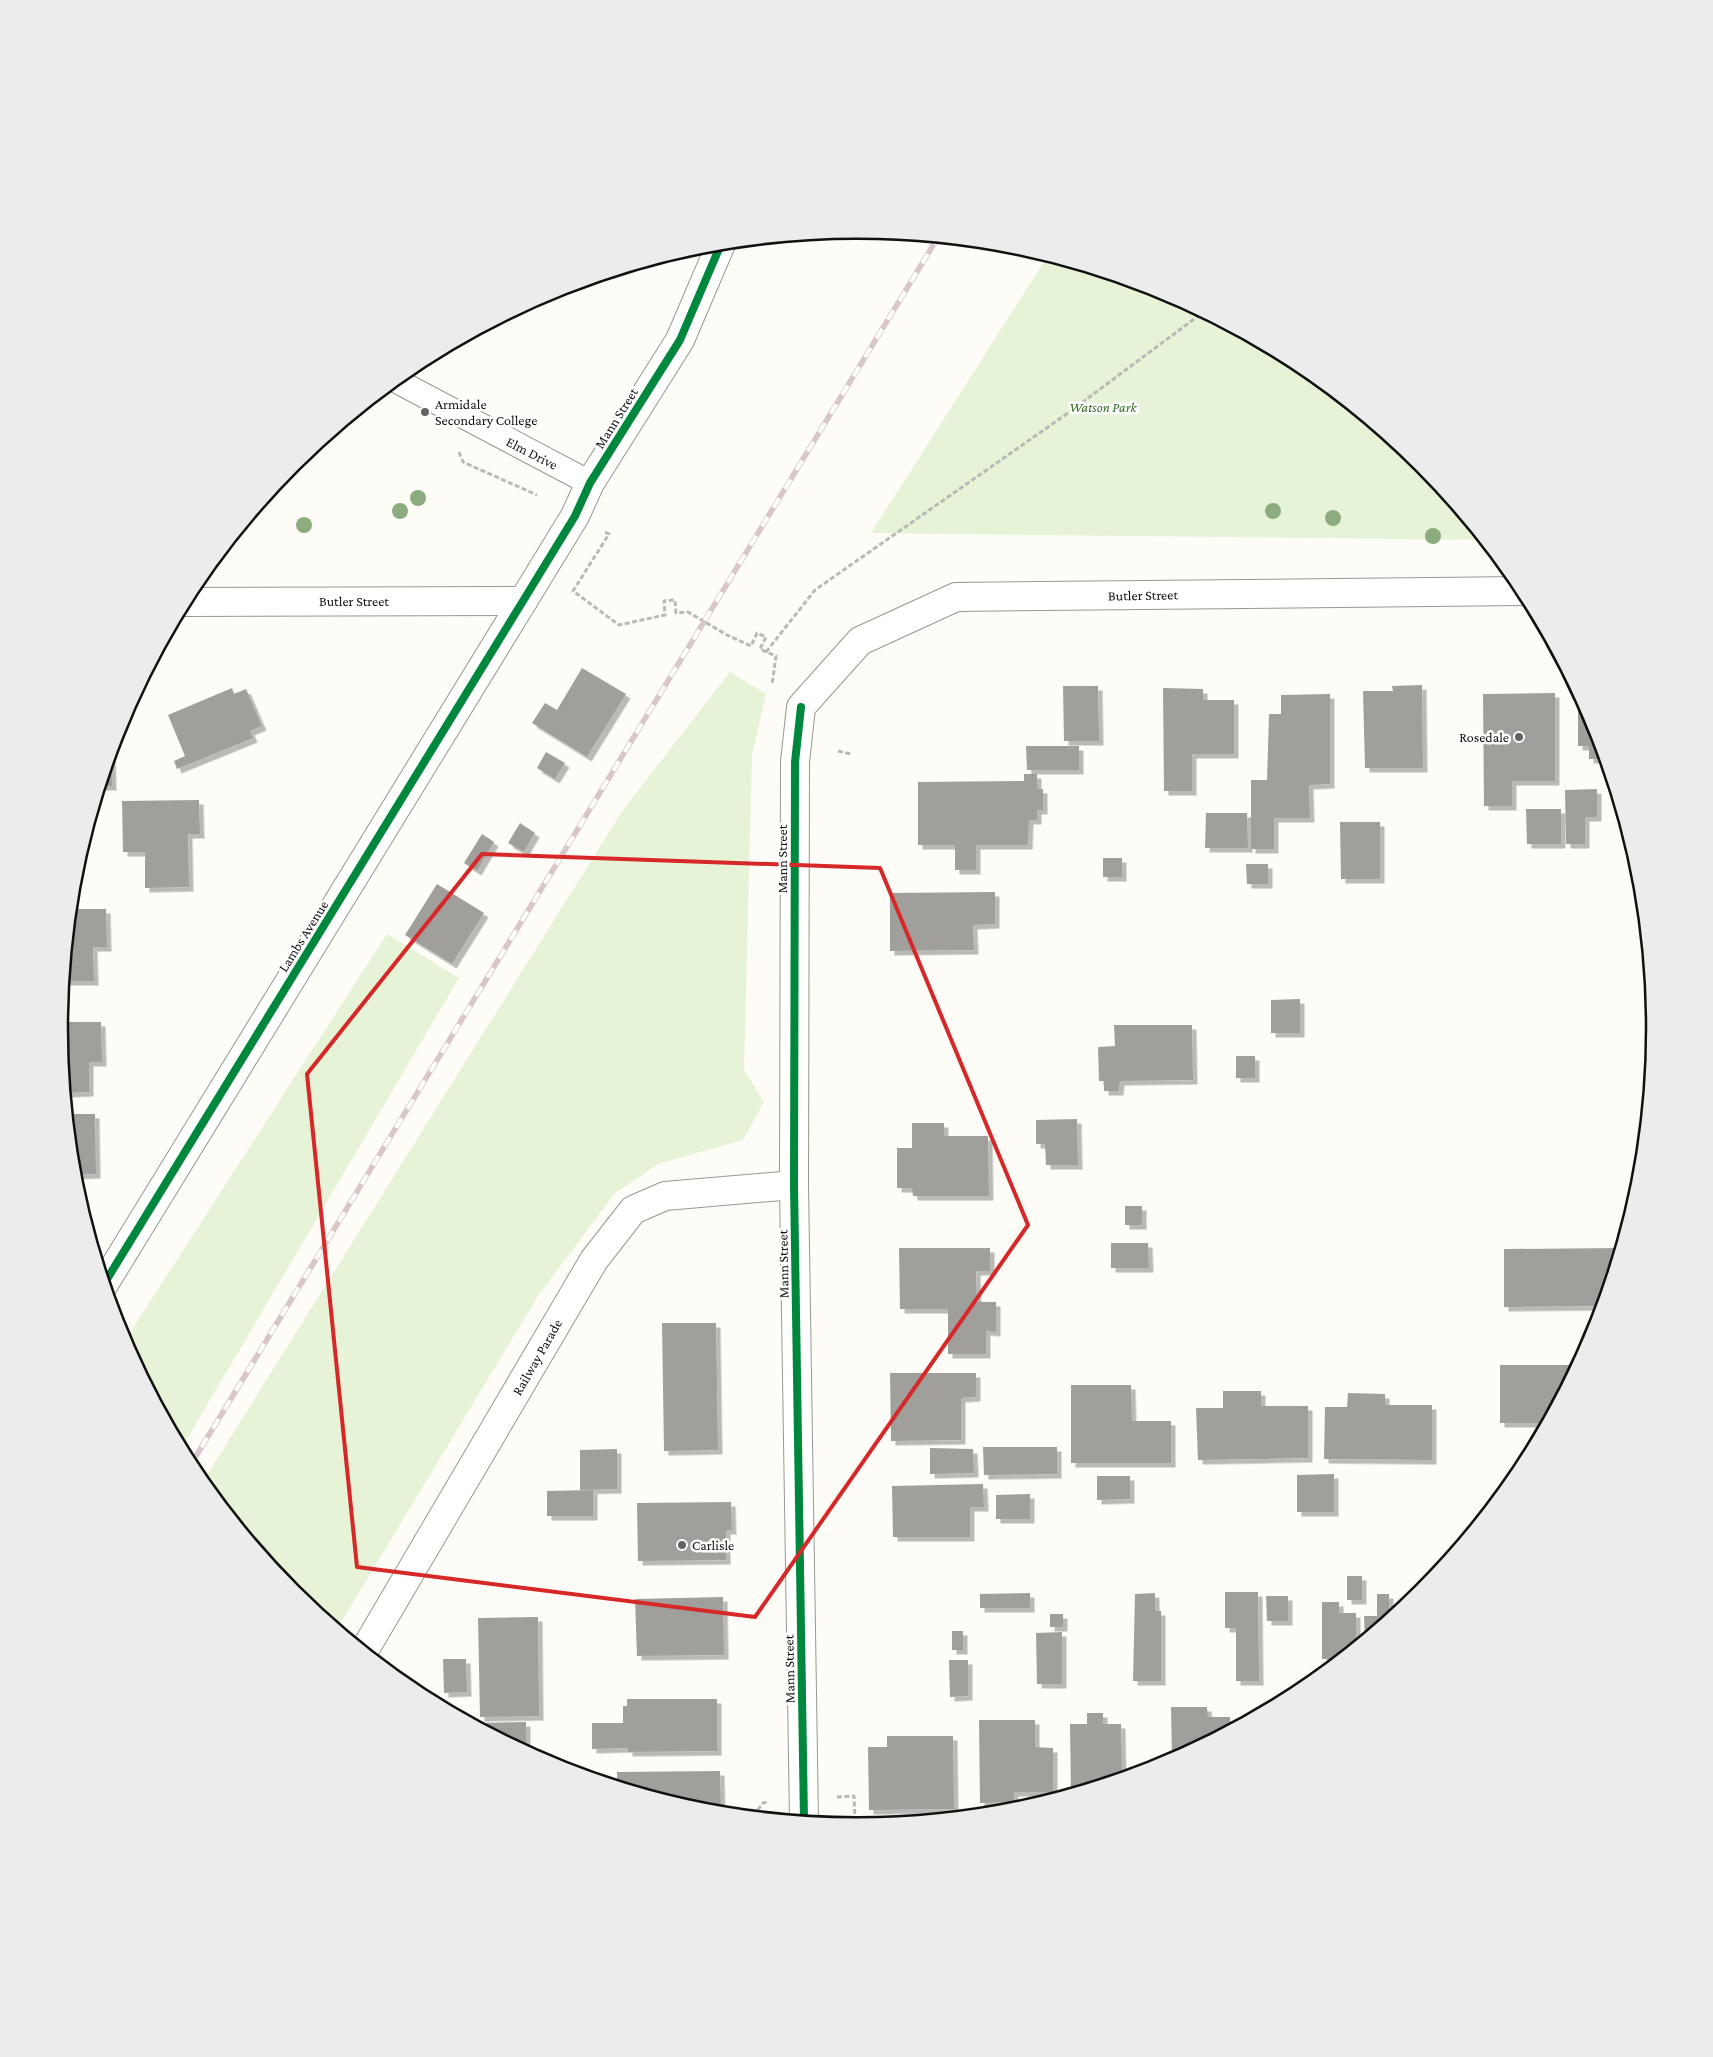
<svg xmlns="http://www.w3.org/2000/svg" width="1713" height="2057" font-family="'Crimson Pro',serif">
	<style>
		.green { fill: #e7f3d7 }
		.building { fill: #a19f9c; filter: url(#shadow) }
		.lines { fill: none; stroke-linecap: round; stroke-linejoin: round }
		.lane-casing { stroke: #979795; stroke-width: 26 }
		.street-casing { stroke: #979795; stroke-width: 30 }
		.path { stroke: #b9b9b8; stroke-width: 3; stroke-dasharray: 5 2.5; stroke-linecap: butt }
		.lane { stroke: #fffffe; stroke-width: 24 }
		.street { stroke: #fffffe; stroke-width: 28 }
		.rail-casing { stroke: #d9c6c7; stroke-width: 5.5 }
		.rail { stroke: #fff; stroke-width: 4; stroke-dasharray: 11; stroke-linecap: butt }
		.cycleway-casing { stroke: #fff; stroke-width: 11 }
		.cycleway { stroke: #00873e; stroke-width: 8 }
		.tree { fill: #8cac80 }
		.marked { fill: none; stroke: #d62828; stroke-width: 4; stroke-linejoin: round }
		.poi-dot { fill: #646362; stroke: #fff; stroke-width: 2 }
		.labels { text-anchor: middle; stroke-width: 5; stroke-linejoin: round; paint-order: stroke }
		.poi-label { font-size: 14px; fill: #111; stroke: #fff; text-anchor: start }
		.park-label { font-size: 14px; font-style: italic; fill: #2f6b1f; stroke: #fff }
		.street-label { font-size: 14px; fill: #111; stroke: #fff }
		.rim { fill: none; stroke: #111; stroke-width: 2.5 }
	</style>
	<defs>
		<filter id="shadow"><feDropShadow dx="4.5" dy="4.5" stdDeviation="0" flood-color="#0004"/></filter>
	</defs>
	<rect width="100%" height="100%" fill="#fdfcf7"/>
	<g class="green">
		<polygon points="1047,257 1162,292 1300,365 1421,465 1482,540 871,533"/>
		<polygon points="730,672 766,694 752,755 744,1070 764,1102 743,1140 658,1164 615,1193 538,1296 337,1629 292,1592 202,1483 623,810"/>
		<polygon points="387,934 459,978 181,1449 124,1342"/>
	</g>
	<g class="building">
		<polygon points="582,668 626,694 587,757 532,723 545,703 557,710"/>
		<polygon points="1422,685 1423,768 1365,768 1363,691 1393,691 1392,686"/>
		<polygon points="1063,686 1098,686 1099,741 1064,741"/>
		<polygon points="232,688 234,694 246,689 262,726 250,731 253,738 177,769 174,761 185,756 168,715"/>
		<polygon points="1163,688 1203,689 1203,700 1234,700 1234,754 1192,754 1192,791 1164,791"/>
		<polygon points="1555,693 1555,781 1512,781 1512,806 1484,806 1483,694"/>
		<polygon points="1330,694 1330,784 1309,785 1310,818 1274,818 1274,849 1251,849 1251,780 1267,780 1269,714 1281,714 1281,695"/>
		<polygon points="1578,694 1594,723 1604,759 1589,759 1589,746 1578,746"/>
		<polygon points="1026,746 1079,746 1079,770 1027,770"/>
		<polygon points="111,750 112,786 100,786 106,766"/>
		<polygon points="546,752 565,763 555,779 537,768"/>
		<polygon points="1024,774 1037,774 1037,789 1043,789 1043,810 1037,810 1037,820 1029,820 1028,845 976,845 976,870 955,870 955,845 918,845 918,782 1024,781"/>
		<polygon points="1597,789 1597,817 1585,817 1585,844 1566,844 1565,790"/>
		<polygon points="199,800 200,834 188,834 189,887 145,888 145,852 123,852 122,801"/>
		<polygon points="1526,809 1561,809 1561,844 1527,844"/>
		<polygon points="1206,813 1247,813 1248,848 1205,848"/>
		<polygon points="1340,822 1380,822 1380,879 1341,879"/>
		<polygon points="520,823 535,833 524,852 508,843"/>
		<polygon points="482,834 494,842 477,871 464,863"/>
		<rect x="1103" y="858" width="19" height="19"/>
		<polygon points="1246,864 1268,864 1268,884 1247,884"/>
		<polygon points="437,884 484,913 452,964 405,935"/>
		<polygon points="995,892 995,924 973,925 974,950 890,951 890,893"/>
		<polygon points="71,909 106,909 107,947 93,947 94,981 63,981"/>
		<polygon points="1300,999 1300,1033 1271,1033 1271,1000"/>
		<polygon points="59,1022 101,1022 102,1062 89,1062 89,1092 65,1093"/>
		<polygon points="1114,1025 1192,1025 1193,1080 1120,1081 1119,1091 1104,1091 1104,1081 1099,1081 1098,1047 1115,1046"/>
		<rect x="1236" y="1056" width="19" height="22"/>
		<polygon points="67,1114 95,1114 96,1174 73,1175"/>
		<polygon points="1077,1119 1078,1165 1046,1165 1045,1144 1036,1144 1036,1120"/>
		<polygon points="912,1123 944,1123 944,1136 988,1136 989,1196 913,1196 912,1188 897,1188 897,1148 912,1148"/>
		<rect x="1125" y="1206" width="17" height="19"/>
		<polygon points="1111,1243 1148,1243 1149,1268 1111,1268"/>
		<polygon points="899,1248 990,1248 990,1271 976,1271 977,1302 996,1302 996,1332 986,1331 986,1354 948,1354 948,1309 900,1309"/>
		<polygon points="1620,1248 1602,1306 1504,1307 1504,1249"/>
		<polygon points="662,1323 716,1323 718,1450 664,1451"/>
		<polygon points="1500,1365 1577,1365 1546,1423 1500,1423"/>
		<polygon points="890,1373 976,1373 976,1397 961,1398 961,1440 891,1441"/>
		<polygon points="1071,1385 1131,1385 1132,1421 1171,1421 1171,1463 1071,1463"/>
		<polygon points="1223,1391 1261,1391 1261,1406 1308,1406 1308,1458 1198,1460 1196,1408 1223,1408"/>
		<polygon points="1348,1393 1385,1394 1385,1405 1432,1405 1432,1460 1324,1459 1325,1407 1347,1407"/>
		<polygon points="983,1447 1057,1447 1057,1474 984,1475"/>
		<polygon points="930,1448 973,1449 974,1473 930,1474"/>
		<polygon points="617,1449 617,1489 580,1490 580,1450"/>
		<polygon points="1334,1474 1334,1512 1297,1512 1297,1475"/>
		<polygon points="1097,1476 1130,1476 1130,1499 1097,1500"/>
		<polygon points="983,1484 984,1507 970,1507 970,1537 893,1537 892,1486"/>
		<polygon points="593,1490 593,1516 547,1516 547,1491"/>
		<polygon points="1030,1494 1030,1519 996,1519 996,1495"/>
		<polygon points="731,1502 732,1530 726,1530 726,1560 638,1561 637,1503"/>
		<rect x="1347" y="1576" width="15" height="24"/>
		<polygon points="1225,1592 1258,1592 1259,1681 1236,1681 1236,1628 1225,1628"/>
		<polygon points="1030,1593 1030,1608 980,1608 980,1594"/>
		<polygon points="1155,1593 1155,1611 1161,1611 1161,1681 1133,1681 1135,1594"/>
		<polygon points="1377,1594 1389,1594 1389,1615 1393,1615 1365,1638 1364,1616 1377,1616"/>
		<polygon points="1266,1596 1288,1596 1288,1621 1267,1621"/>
		<polygon points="723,1597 724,1655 637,1656 635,1599"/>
		<polygon points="1322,1602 1339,1602 1339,1613 1356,1613 1356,1646 1340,1659 1322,1659"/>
		<rect x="1050" y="1614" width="13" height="13"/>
		<polygon points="538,1617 539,1716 480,1717 478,1618"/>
		<rect x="952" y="1631" width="11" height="19"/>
		<polygon points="1062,1632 1062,1684 1037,1684 1036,1633"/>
		<polygon points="443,1659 466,1659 467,1692 444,1693"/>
		<polygon points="949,1660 968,1660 968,1696 950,1697"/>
		<polygon points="627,1699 717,1699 717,1751 628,1752 628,1748 592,1749 592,1723 623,1723 623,1706 627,1706"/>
		<polygon points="1171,1707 1207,1707 1208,1717 1230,1717 1230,1729 1172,1760"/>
		<polygon points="1087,1713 1103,1713 1103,1724 1121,1724 1122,1778 1071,1793 1070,1724 1087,1724"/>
		<polygon points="979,1720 1035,1720 1035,1747 1053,1748 1053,1792 1014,1792 1014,1802 980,1803"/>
		<polygon points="526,1722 526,1752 480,1727 480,1723"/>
		<polygon points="887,1736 953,1736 954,1809 869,1810 868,1747 887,1747"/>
		<polygon points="720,1771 721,1813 701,1811 617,1785 617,1772"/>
	</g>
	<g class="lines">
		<g class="lane-casing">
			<polyline id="lane" points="395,380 590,483"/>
		</g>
		<g class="street-casing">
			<g id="street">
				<polyline points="184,602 523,601"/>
				<polyline points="104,1284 523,601 575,516 590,483 680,340 721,244"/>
				<polyline points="364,1651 594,1260 633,1210 665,1196 794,1185"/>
				<polyline points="804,1821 794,1185 795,762 801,707 860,641 956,597 1523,591"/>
			</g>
		</g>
		<g class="path">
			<polyline points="459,452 463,462 537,495"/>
			<polyline points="605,532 609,534 573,591 619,625 665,615 664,601 675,600 676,613 688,612 727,635 751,646 757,633 766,637 760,649 776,656 772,685"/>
			<polyline points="766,652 815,590 1068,413 1202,313"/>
			<polyline points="838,751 851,754"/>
			<polyline points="837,1797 854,1796 855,1818 862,1826"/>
			<polyline points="753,1816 763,1803 768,1802"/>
		</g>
		<use href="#lane" class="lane"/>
		<use href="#street" class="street"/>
		<g class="rail-casing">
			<polyline id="rail" points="190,1466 937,239"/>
		</g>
		<use href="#rail" class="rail"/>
		<g class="cycleway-casing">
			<g id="cycleway">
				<polyline points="801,707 795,762 794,1185 804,1821"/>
				<polyline points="104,1284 523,601 575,516 590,483 680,340 721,244"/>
			</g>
		</g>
		<use href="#cycleway" class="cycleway"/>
	</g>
	<g class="tree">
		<circle cx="418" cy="498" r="8"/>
		<circle cx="400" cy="511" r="8"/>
		<circle cx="1273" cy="511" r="8"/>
		<circle cx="1333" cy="518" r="8"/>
		<circle cx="304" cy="525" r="8"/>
		<circle cx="1433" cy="536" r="8"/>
	</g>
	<path class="marked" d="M482 854 880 868 1028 1225 755 1617 357 1567 307 1074Z"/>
	<g class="poi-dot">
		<circle cx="425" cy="412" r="5"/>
		<circle cx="1519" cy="737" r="5"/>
		<circle cx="682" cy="1545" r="5"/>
	</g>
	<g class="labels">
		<g class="poi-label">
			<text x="435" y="409">Armidale<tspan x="435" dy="16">Secondary College</tspan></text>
			<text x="1509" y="742" text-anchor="end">Rosedale</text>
			<text x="692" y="1550">Carlisle</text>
		</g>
		<g class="park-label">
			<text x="1103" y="412">Watson Park</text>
		</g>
		<g class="street-label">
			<text transform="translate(616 418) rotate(-58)" y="5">Mann Street</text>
			<text transform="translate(532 453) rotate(27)" y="5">Elm Drive</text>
			<text transform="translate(1143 595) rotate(-1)" y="5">Butler Street</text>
			<text x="354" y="606">Butler Street</text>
			<text transform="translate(782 859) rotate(-90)" y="5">Mann Street</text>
			<text transform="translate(303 936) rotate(-58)" y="5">Lambs Avenue</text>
			<text transform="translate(783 1264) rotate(-91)" y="5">Mann Street</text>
			<text transform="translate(537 1357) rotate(-60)" y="5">Railway Parade</text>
			<text transform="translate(789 1669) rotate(-91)" y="5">Mann Street</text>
		</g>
	</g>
	<path d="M0 0H1713V2057H0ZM68 1028a789 789 0 1 1 1578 0a789 789 0 1 1-1578 0Z" fill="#ececec" fill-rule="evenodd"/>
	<path class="rim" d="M68 1028a789 789 0 1 1 1578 0a789 789 0 1 1-1578 0Z"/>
</svg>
